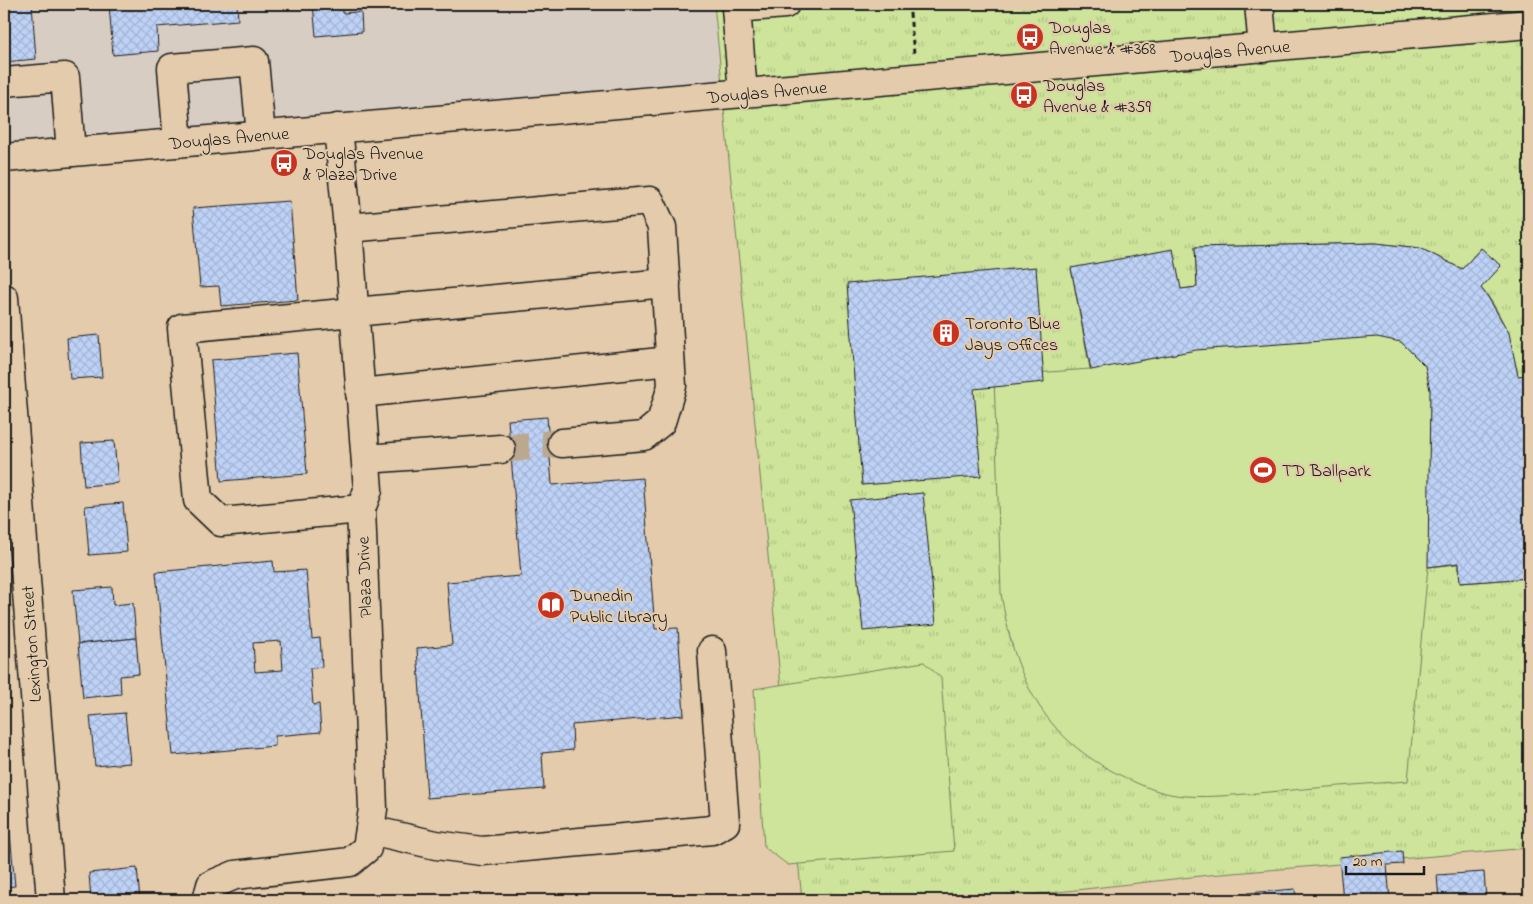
<svg xmlns="http://www.w3.org/2000/svg" width="1533" height="904" font-family="'Indie Flower',sans-serif">
	<style>
		.built { fill: #d8cdc2 }
		.park { fill: url(#park-tufts); stroke: #74805b }
		.pitch { fill: #cde49a; stroke: #74805b }
		.building { fill: url(#building-cross-hatch); stroke: #1c1c1c; fill-rule: evenodd }
		.lines { fill: none; stroke-linecap: round; stroke-linejoin: round }
		.minor-tunnel { stroke: #bba88e; stroke-width: 28; stroke-dasharray: 28 14; stroke-linecap: butt }
		.minor-casing { stroke: #1c1c1c; stroke-width: 31 }
		.path { stroke: #1c1c1c; stroke-width: 3; stroke-dasharray: 5 4; stroke-linecap: butt }
		.minor { stroke: #e3cbab; stroke-width: 28 }
		.labels { text-anchor: middle; stroke-width: 4; stroke-linejoin: round; paint-order: stroke }
		.poi-label { font-size: 18px; fill: #1c1c1c; stroke: #e3cbab; text-anchor: start }
		.street-label { font-size: 18px; fill: #1c1c1c; stroke: #e3cbab }
	</style>
	<defs>
		<pattern id="park-tufts" width="24" height="20" patternUnits="userSpaceOnUse" patternTransform="scale(1.25)"><rect width="24" height="20" fill="#cde49a"/><path d="M3 7l-1-3M5 7V3M7 7l1-3M15 17l-1-3M17 17v-4M19 17l1-3" fill="none" stroke="#afc384"/></pattern>
		<pattern id="building-cross-hatch" width="8" height="8" patternUnits="userSpaceOnUse" patternTransform="scale(1.25)"><rect width="8" height="8" fill="#bed2f7"/><path d="M0 0l8 8M0 8l8-8" fill="none" stroke="#a3b4d3"/></pattern>
	</defs>
	<rect width="100%" height="100%" fill="#e3cbab"/>
	<filter id="ink" filterUnits="userSpaceOnUse"><feTurbulence type="fractalNoise" baseFrequency=".02" numOctaves="2"/><feDisplacementMap in="SourceGraphic" scale="10" xChannelSelector="R" yChannelSelector="G"/><feConvolveMatrix kernelMatrix="1 2 1 2 8 2 1 2 1" color-interpolation-filters="sRGB"/></filter>
	<g filter="url(#ink)">
		<polygon class="built" points="4,4 714,4 722,83 4,145"/>
		<g class="park">
			<polygon points="714,4 1529,4 1529,11 722,83"/>
			<polygon points="1529,37 1529,848 1209,875 987,900 802,900 724,109"/>
		</g>
		<g class="pitch">
			<path d="M1375 243 1420 248 1462 269 1481 248 1501 266 1481 288C1504 314 1511 343 1518 376L1529 375V578L1460 583 1458 564 1428 567 1408 781C1362 784 1315 788 1269 792 1242 794 1213 798 1186 796 1163 795 1142 786 1122 776 1042 738 1014 676 1001 593L994 376 1090 369 1071 268 1181 289 1197 287 1195 247Z"/>
			<polygon points="924,662 941,678 954,851 788,865 764,847 754,689"/>
		</g>
		<g class="building">
			<polygon points="4,4 32,4 36,59 4,62"/>
			<polygon points="109,4 237,4 238,20 157,27 158,51 113,55"/>
			<polygon points="313,4 342,4 342,13 361,12 362,32 316,36"/>
			<polygon points="290,201 298,300 221,306 219,286 200,287 193,208"/>
			<polygon points="1376,243 1420,248 1462,269 1481,248 1501,266 1481,288 1488,297 1509,333 1518,376 1529,375 1529,578 1460,583 1459,563 1428,567 1430,390 1425,366 1401,342 1377,337 1196,350 1091,370 1071,268 1173,249 1181,289 1197,287 1195,247"/>
			<polygon points="1036,267 1044,382 974,389 981,476 862,485 847,284"/>
			<polygon points="99,335 102,377 70,379 67,338"/>
			<polygon points="297,353 307,474 221,481 211,360"/>
			<polygon points="547,417 552,485 643,478 655,629 678,628 684,715 572,725 573,750 542,753 544,789 427,798 417,648 452,645 447,582 521,576 508,420"/>
			<polygon points="114,441 118,483 84,486 81,443"/>
			<polygon points="923,493 936,624 863,631 850,500"/>
			<polygon points="123,503 127,552 89,555 85,506"/>
			<path d="M273 561 274 572 306 570 312 639 320 638 322 667 310 668 313 705 319 704 321 732 275 736V746L173 755 156 572ZM281 641 283 670 255 672 253 643Z"/>
			<polygon points="112,587 113,605 133,603 136,638 78,644 73,590"/>
			<polygon points="136,638 139,674 120,676 121,694 83,698 78,644"/>
			<polygon points="125,713 130,763 95,766 90,716"/>
			<polygon points="4,732 7,776 4,776"/>
			<polygon points="4,823 9,823 15,886 4,887"/>
			<polygon points="1402,851 1403,864 1387,865 1390,900 1343,900 1339,857"/>
			<polygon points="137,868 140,900 91,900 89,873"/>
			<polygon points="1484,872 1486,900 1439,900 1437,875"/>
			<polygon points="1295,889 1296,900 1248,900 1248,893"/>
		</g>
		<g class="lines">
			<polyline class="minor-tunnel" points="501,449 562,443"/>
			<g class="minor-casing">
				<g id="minor">
					<polyline points="1259,4 1263,48"/>
					<polyline points="4,82 65,77 71,152"/>
					<polyline points="743,93 736,8 785,4"/>
					<polyline points="178,143 172,68 254,61 261,135"/>
					<polyline points="4,158 1529,24"/>
					<polyline points="348,228 650,201 662,227 672,386 661,422 644,436 562,443"/>
					<polyline points="4,298 51,900"/>
					<polyline points="360,393 670,361"/>
					<polyline points="366,459 501,449"/>
					<polyline points="361,509 221,522 198,500 182,328 666,283"/>
					<polyline points="370,830 436,845 482,851 712,830 725,823 712,651"/>
					<polyline points="207,900 211,885 235,875 350,862 367,848 373,809 361,509 368,490 348,228 338,128"/>
				</g>
			</g>
			<polyline class="path" points="909,4 914,53"/>
			<use href="#minor" class="minor"/>
		</g>
	</g>
	<defs>
		<g id="bus-disc" transform="scale(1.4375)"><circle r="9.5" fill="#c8321e" stroke="#e3cbab"/><path d="M-5-6H5V4H4V6H2V4H-2V6H-4V4H-5ZM-3.5-4V0h7V-4ZM-3.5 1.2v1.5H-2V1.2ZM2 1.2v1.5H3.5V1.2Z" fill="#fff"/></g>
		<g id="building-disc" transform="scale(1.4375)"><circle r="9.5" fill="#c8321e" stroke="#e3cbab"/><path d="M-4-6H4V6H1V3H-1V6H-4ZM-2.5-4.3h1.7v1.8h-1.7ZM.8-4.3h1.7v1.8H.8ZM-2.5-1h1.7V.8h-1.7ZM.8-1h1.7V.8H.8Z" fill="#fff"/></g>
		<g id="stadium-disc" transform="scale(1.4375)"><circle r="9.5" fill="#c8321e" stroke="#e3cbab"/><path d="M0-5a6.5 5 0 1 0 0 10a6.5 5 0 1 0 0-10ZM-3.5-1.8h7v3.6h-7Z" fill="#fff"/></g>
		<g id="library-disc" transform="scale(1.4375)"><circle r="9.5" fill="#c8321e" stroke="#e3cbab"/><path d="M-6-4Q-3-5.5-.7-3.5V5Q-3 3-6 4ZM6-4Q3-5.5 .7-3.5V5Q3 3 6 4Z" fill="#fff"/></g>
	</defs>
	<g fill-rule="evenodd">
		<use href="#bus-disc" x="1030" y="37"/>
		<use href="#bus-disc" x="1024" y="95"/>
		<use href="#bus-disc" x="284" y="163"/>
		<use href="#building-disc" x="946" y="333"/>
		<use href="#stadium-disc" x="1263" y="470"/>
		<use href="#library-disc" x="551" y="605"/>
	</g>
	<g class="labels">
		<g class="poi-label">
			<text x="1049" y="33">Douglas<tspan x="1049" dy="21">Avenue &amp; #368</tspan></text>
			<text x="1043" y="91">Douglas<tspan x="1043" dy="21">Avenue &amp; #359</tspan></text>
			<text x="303" y="159">Douglas Avenue<tspan x="303" dy="21">&amp; Plaza Drive</tspan></text>
			<text x="965" y="329">Toronto Blue<tspan x="965" dy="21">Jays Offices</tspan></text>
			<text x="1282" y="476">TD Ballpark</text>
			<text x="570" y="601">Dunedin<tspan x="570" dy="21">Public Library</tspan></text>
		</g>
		<g class="street-label">
			<text transform="translate(1230 51) rotate(-5)" y="6">Douglas Avenue</text>
			<text transform="translate(767 92) rotate(-5)" y="6">Douglas Avenue</text>
			<text transform="translate(229 138) rotate(-5)" y="6">Douglas Avenue</text>
			<text transform="translate(364 577) rotate(-92)" y="6">Plaza Drive</text>
			<text transform="translate(31 644) rotate(-94)" y="6">Lexington Street</text>
		</g>
	</g>
	<rect width="1533" height="904" fill="none" stroke="#e3cbab" stroke-width="20"/>
	<rect x="10" y="10" width="1513" height="884" fill="none" stroke="#1c1c1c" stroke-width="2" filter="url(#ink)"/>
	<path d="M1346 866v8h78v-8" fill="none" stroke="#1c1c1c" stroke-width="2.5"/>
	<text x="1353" y="866" font-size="15" fill="#1c1c1c" stroke="#e3cbab" stroke-width="4" paint-order="stroke">20 m</text>
</svg>
